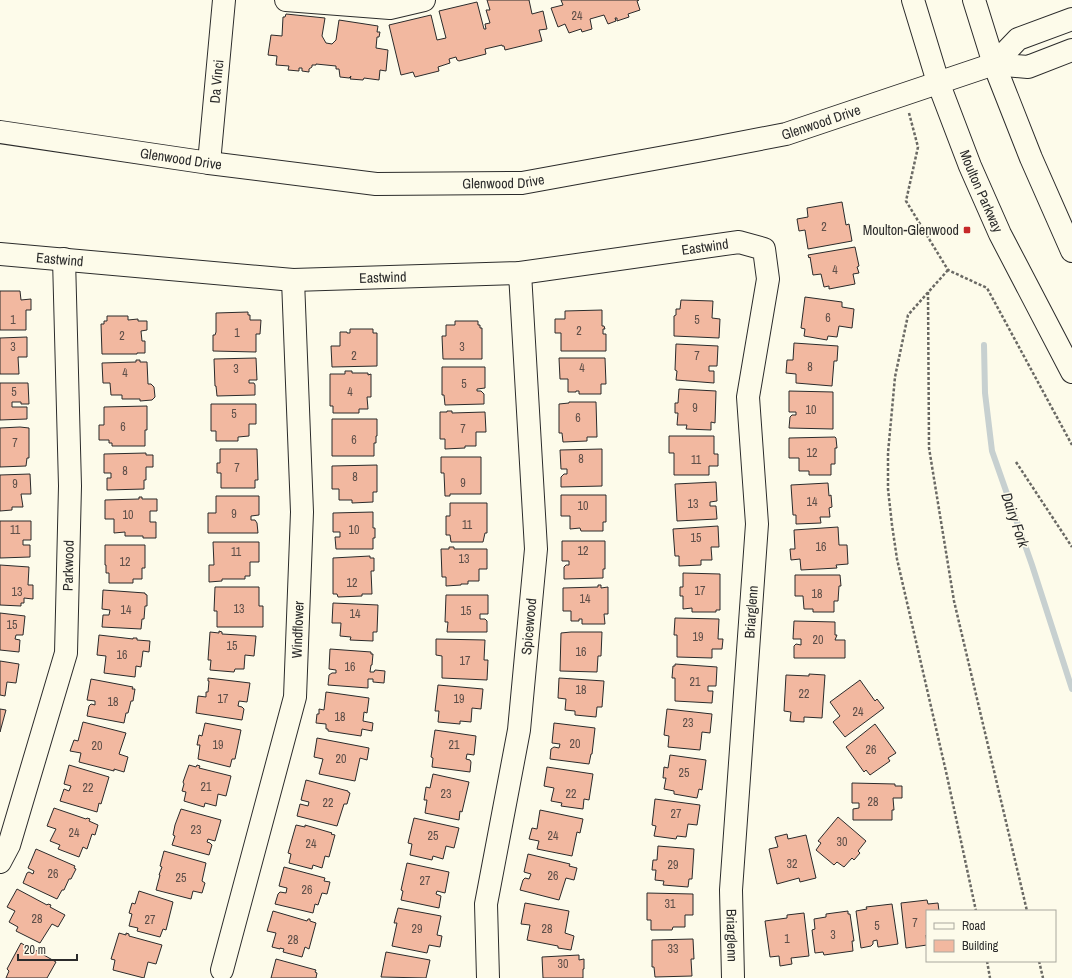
<svg xmlns="http://www.w3.org/2000/svg" width="1072" height="978" font-family="'Archivo Narrow',sans-serif">
	<style>
		.lines { fill: none; stroke-linecap: round; stroke-linejoin: round }
		.stream { stroke: #c7d0d0; stroke-width: 6 }
		.building { fill: #f2b8a0; stroke: #2b2b2b }
		.minor-casing { stroke: #2b2b2b; stroke-width: 24 }
		.major-casing { stroke: #2b2b2b; stroke-width: 24 }
		.path { stroke: #6a6964; stroke-width: 2.5; stroke-dasharray: 3 2; stroke-linecap: butt }
		.minor { stroke: #fdfbea; stroke-width: 22 }
		.major { stroke: #fdfbea; stroke-width: 22 }
		.poi-dot { fill: #c62828; stroke: #fdfbea; stroke-width: 1.5 }
		.labels { text-anchor: middle; stroke-width: 3; stroke-linejoin: round; paint-order: stroke }
		.number-label { font-size: 12px; fill: #5d4e48 }
		.street-label { font-size: 14px; fill: #2b2b2b; stroke: #fdfbea }
		.poi-label { font-size: 14px; fill: #2b2b2b; stroke: #fdfbea; text-anchor: end }
		.water-label { font-size: 15px; font-style: italic; fill: #2b2b2b; stroke: #fdfbea }
	</style>
	<rect width="100%" height="100%" fill="#fdfbea"/>
	<g class="lines">
		<polyline class="stream" points="984,345 985,393 992,451 1032,565 1072,689"/>
	</g>
	<g class="building">
		<polygon points="487,0 529,0 532,14 543,11 547,29 539,30 542,41 505,50 504,46 502,46 502,45 485,49 486,54 459,61 457,60 456,57 449,59 450,63 438,67 439,71 415,77 413,72 401,75 389,25 431,15 437,40 446,38 439,11 477,2 484,29 486,29 485,24 490,23 486,10 490,10"/>
		<polygon points="561,0 639,0 637,1 640,10 628,14 629,17 617,21 617,18 615,18 616,21 608,24 604,15 590,19 592,29 582,32 581,29 569,33 565,24 558,27 551,8 563,5"/>
		<polygon points="286,14 325,18 322,36 326,43 332,44 336,40 339,20 378,26 377,32 380,32 379,37 377,37 376,48 388,50 386,71 380,70 379,80 364,78 363,80 350,79 351,76 349,78 340,77 339,69 336,69 336,66 316,64 316,65 312,65 312,67 309,69 309,72 302,71 302,68 299,68 299,71 288,70 289,66 276,65 277,56 268,55 271,35 282,36 283,17 285,17"/>
		<polygon points="842,202 846,225 849,224 852,241 808,249 805,230 799,231 797,219 808,217 807,208"/>
		<polygon points="855,247 859,266 857,267 859,273 853,274 855,284 829,289 829,286 824,287 821,274 813,275 810,257 809,258 808,255"/>
		<polygon points="0,291 20,291 21,300 31,299 31,310 26,310 26,330 0,330"/>
		<polygon points="805,297 842,302 842,307 854,309 852,328 839,326 837,337 828,336 827,340 804,336 805,329 801,328"/>
		<polygon points="681,300 713,301 712,318 720,319 719,338 674,336 674,316 676,315 676,309 680,309"/>
		<polygon points="602,310 602,326 604,326 605,329 603,329 603,334 606,334 606,351 561,351 561,333 555,333 555,319 565,319 565,311"/>
		<polygon points="248,312 248,315 250,315 250,320 261,320 260,334 256,334 256,352 213,351 213,335 215,335 216,332 216,313"/>
		<polygon points="107,316 128,316 128,320 138,319 138,321 147,321 147,330 141,331 142,341 145,341 145,353 137,353 137,354 102,354 101,324 104,324 104,321 107,321"/>
		<polygon points="455,321 478,321 478,325 480,325 480,328 482,328 482,359 443,359 442,336 446,336 446,325 455,325"/>
		<polygon points="350,329 373,329 373,333 377,333 377,366 332,367 331,346 340,346 340,332 347,332 347,333 350,333"/>
		<polygon points="27,337 27,357 18,357 19,374 0,374 0,338"/>
		<polygon points="794,343 838,346 837,361 834,361 832,386 796,383 796,374 786,373 787,360 793,360"/>
		<polygon points="676,344 718,346 717,366 709,366 709,371 714,371 714,383 676,380 677,371 675,370"/>
		<polygon points="256,358 257,380 249,380 249,383 254,383 255,385 255,395 217,396 216,386 215,386 214,359"/>
		<polygon points="559,358 605,358 606,384 601,384 601,394 579,394 579,391 576,391 576,392 568,392 568,379 560,379"/>
		<polygon points="136,360 140,360 140,362 147,362 148,384 151,384 154,387 155,397 152,400 140,401 140,399 122,399 122,395 111,395 110,383 103,383 102,363 136,362"/>
		<polygon points="442,367 485,367 485,388 477,389 477,391 481,391 484,394 484,404 445,405 444,395 442,395"/>
		<polygon points="345,371 352,371 352,373 368,373 368,375 371,374 371,397 367,397 368,409 359,409 359,413 333,413 333,406 330,406 330,374 345,374"/>
		<polygon points="0,383 28,383 29,404 21,404 21,402 12,402 12,407 27,407 27,419 0,420"/>
		<polygon points="679,389 716,391 715,423 711,422 711,430 686,429 687,425 677,425 678,413 675,413 675,403 678,403"/>
		<polygon points="789,391 833,392 833,429 789,428 790,417 792,415 796,415 796,412 789,412"/>
		<polygon points="569,402 596,402 597,437 587,437 587,441 563,442 562,433 559,433 559,404 569,403"/>
		<polygon points="211,404 256,404 256,424 249,424 249,436 238,437 238,441 216,441 216,431 211,431"/>
		<polygon points="147,406 147,430 145,430 145,446 112,446 112,443 109,443 109,440 99,440 99,425 104,425 104,407"/>
		<polygon points="447,411 452,411 452,413 485,412 486,432 476,432 476,446 465,446 465,448 445,449 445,439 440,439 440,412 447,412"/>
		<polygon points="332,419 377,419 377,436 376,436 376,443 374,443 374,456 332,456"/>
		<polygon points="20,427 29,428 29,458 27,458 26,466 0,467 0,428"/>
		<polygon points="669,436 714,436 714,454 718,454 718,466 709,466 709,475 674,475 674,453 669,453"/>
		<polygon points="835,437 836,438 837,448 835,448 835,464 831,464 831,475 809,475 809,471 799,471 799,458 789,458 789,438"/>
		<polygon points="220,449 257,449 258,480 255,480 255,488 221,488 221,473 217,473 217,463 220,463"/>
		<polygon points="602,449 602,486 561,487 561,477 564,474 567,474 567,469 561,469 560,450"/>
		<polygon points="146,453 146,455 153,455 153,467 146,467 146,480 144,480 144,489 107,490 107,478 111,478 111,473 104,473 104,454"/>
		<polygon points="441,457 481,457 481,494 450,494 450,496 445,496 444,473 441,473"/>
		<polygon points="377,465 377,492 373,492 373,502 352,503 352,500 339,500 339,489 332,489 332,466"/>
		<polygon points="30,474 31,494 21,494 23,507 12,507 12,510 0,511 0,475"/>
		<polygon points="716,482 717,501 710,502 710,506 716,506 717,519 677,521 675,484"/>
		<polygon points="828,483 829,496 831,495 832,507 829,508 830,517 820,517 821,523 796,524 796,515 793,515 791,485"/>
		<polygon points="561,495 606,495 606,522 603,522 603,531 581,531 580,528 570,529 570,516 561,516"/>
		<polygon points="216,496 259,496 259,515 251,516 251,520 255,520 257,523 258,533 208,533 208,513 216,513"/>
		<polygon points="139,497 142,497 142,499 157,499 157,511 150,511 150,522 156,522 156,538 143,538 143,536 125,536 125,532 114,533 114,519 105,519 105,500 139,499"/>
		<polygon points="450,503 487,503 487,533 485,533 483,542 451,542 450,535 446,535 446,516 450,516"/>
		<polygon points="373,512 373,528 375,528 375,538 373,538 373,549 336,549 335,537 340,537 340,532 333,532 333,513"/>
		<polygon points="0,521 31,521 31,540 23,540 23,545 30,545 30,557 0,558"/>
		<polygon points="718,526 719,547 711,547 712,560 701,560 701,565 679,566 679,556 675,556 673,529"/>
		<polygon points="838,527 839,545 847,545 848,564 836,565 837,568 801,570 800,559 791,560 790,549 795,549 794,530"/>
		<polygon points="562,541 605,541 605,569 603,569 603,578 564,579 564,567 566,565 569,565 569,561 562,561"/>
		<polygon points="213,542 259,542 259,562 250,562 250,576 245,576 245,579 222,579 222,581 209,582 209,565 214,565"/>
		<polygon points="105,545 145,545 145,568 142,568 142,579 133,579 133,583 109,583 109,573 106,573 106,565 105,565"/>
		<polygon points="449,547 454,547 454,549 487,549 487,569 479,569 479,581 468,581 468,584 461,584 461,585 446,586 446,577 442,577 441,549 449,549"/>
		<polygon points="370,556 370,558 374,558 374,571 371,571 372,594 362,594 362,596 338,597 337,594 333,594 333,558"/>
		<polygon points="0,565 29,567 28,585 33,585 33,599 24,598 24,603 21,603 21,606 0,605"/>
		<polygon points="683,573 720,574 720,610 716,610 716,612 692,612 692,608 683,609 683,596 680,596 680,587 683,587"/>
		<polygon points="795,575 840,575 841,586 839,586 838,601 834,601 834,612 813,612 813,609 804,609 803,596 795,596"/>
		<polygon points="598,585 601,585 601,588 608,587 608,614 604,614 605,624 582,624 582,619 579,619 579,621 571,621 571,611 563,611 563,588 598,587"/>
		<polygon points="215,587 259,587 259,606 263,606 263,627 217,627 217,611 214,611"/>
		<polygon points="103,590 145,593 145,594 147,595 147,606 145,606 144,619 142,619 141,629 102,627 103,615 109,615 110,610 102,609"/>
		<polygon points="446,595 488,595 488,614 480,614 480,619 485,619 487,621 487,632 447,632 448,622 445,622"/>
		<polygon points="333,603 378,605 377,632 373,632 373,641 350,640 351,637 340,636 341,623 332,623"/>
		<polygon points="0,613 25,616 23,635 16,635 15,639 20,640 19,652 0,650"/>
		<polygon points="675,618 719,619 718,639 723,639 722,649 712,649 712,658 677,657 677,635 674,635"/>
		<polygon points="794,621 835,622 835,635 837,635 835,640 845,640 845,658 794,658 794,646 796,644 801,645 801,639 793,639"/>
		<polygon points="219,631 222,632 222,634 256,636 254,656 245,655 244,669 235,669 234,672 210,670 211,660 208,660 210,632 219,633"/>
		<polygon points="571,632 602,632 601,656 598,656 597,672 560,671 561,633"/>
		<polygon points="99,635 133,639 133,638 137,638 137,640 150,641 149,652 143,651 141,667 136,666 135,677 104,673 106,656 97,655"/>
		<polygon points="436,639 485,640 484,660 488,660 487,680 442,678 442,656 436,655"/>
		<polygon points="330,649 371,652 371,654 373,654 372,665 371,665 370,672 374,672 375,670 385,671 384,683 373,682 373,679 368,679 368,688 328,685 329,675 332,673 336,673 336,670 329,669"/>
		<polygon points="0,661 19,664 16,683 7,682 5,696 0,695"/>
		<polygon points="675,664 717,667 716,686 708,686 708,691 713,691 712,703 675,701 675,678 672,678 673,666 675,666"/>
		<polygon points="809,674 825,675 822,718 804,717 804,722 790,721 791,712 784,711 786,675 809,676"/>
		<polygon points="208,678 250,683 247,702 239,701 238,706 242,707 244,709 242,720 196,713 198,696 206,697 206,692 208,692 209,681 208,681"/>
		<polygon points="559,678 604,681 602,707 597,707 596,717 575,715 575,711 565,710 566,699 558,698"/>
		<polygon points="91,679 133,687 132,689 135,689 133,701 131,701 128,713 126,713 124,723 87,716 89,706 91,704 95,705 95,701 87,700"/>
		<polygon points="860,680 875,701 877,699 884,708 845,737 833,722 840,716 830,702"/>
		<polygon points="438,685 483,689 481,709 472,708 471,722 460,721 460,724 438,722 439,711 435,711"/>
		<polygon points="326,692 369,698 367,713 364,712 363,721 373,723 372,731 362,729 361,736 328,731 328,729 326,729 326,724 316,723 317,714 319,714 319,709 324,710"/>
		<polygon points="0,709 6,710 0,732"/>
		<polygon points="667,709 712,714 710,733 702,732 700,750 668,747 669,736 664,735"/>
		<polygon points="83,722 126,733 119,754 128,757 124,772 114,769 114,771 79,762 81,753 70,751 74,740 78,741"/>
		<polygon points="205,723 241,730 235,759 232,759 230,767 198,759 200,745 197,745 199,735 202,736"/>
		<polygon points="554,723 595,728 592,754 591,754 589,764 550,759 551,749 554,747 559,748 560,744 552,743"/>
		<polygon points="875,724 896,753 888,758 890,761 870,775 866,770 864,772 846,747"/>
		<polygon points="435,730 476,736 474,755 467,754 466,759 470,760 471,762 470,772 432,767 433,758 431,757"/>
		<polygon points="317,738 369,748 367,760 360,758 355,781 319,774 323,759 314,757"/>
		<polygon points="670,755 706,760 702,790 699,789 697,798 674,794 674,791 664,789 666,778 663,778 664,767 668,768"/>
		<polygon points="69,765 109,777 101,804 99,803 97,812 60,801 64,789 69,791 71,786 64,784"/>
		<polygon points="189,765 196,767 197,765 200,766 199,768 231,776 226,796 218,794 216,806 205,803 204,807 184,801 186,792 182,791 184,784 183,782"/>
		<polygon points="547,767 593,774 589,800 584,799 583,809 561,806 562,803 551,801 554,788 544,786"/>
		<polygon points="433,774 469,782 462,812 460,811 459,820 425,813 427,800 424,800 426,787 430,788"/>
		<polygon points="306,780 348,791 348,792 350,793 347,804 344,804 337,826 297,816 300,804 308,806 309,802 301,800"/>
		<polygon points="852,783 895,784 895,786 902,786 902,798 893,798 894,810 892,810 892,820 853,820 853,809 859,808 859,803 852,803"/>
		<polygon points="655,799 700,805 697,825 688,824 686,837 677,836 676,839 654,836 656,826 652,825"/>
		<polygon points="54,808 86,819 87,818 90,819 89,821 98,825 95,835 92,834 87,849 83,847 79,857 58,849 60,845 50,841 56,829 47,826"/>
		<polygon points="181,809 221,820 215,841 208,839 207,842 210,843 212,845 209,855 172,845 175,836 173,835 175,825"/>
		<polygon points="540,810 583,819 580,833 577,832 572,856 537,849 539,841 529,839 532,828 537,829"/>
		<polygon points="838,817 866,841 858,851 860,853 854,860 852,858 844,867 837,862 834,865 816,850 821,843 818,841"/>
		<polygon points="414,818 459,828 454,848 446,846 443,859 433,856 432,860 410,855 412,844 408,843"/>
		<polygon points="296,825 305,827 305,825 332,833 331,834 335,835 329,857 325,856 322,868 313,865 312,869 289,863 291,854 288,853"/>
		<polygon points="787,834 788,839 806,835 816,878 800,882 799,878 777,884 769,849 778,847 775,837"/>
		<polygon points="658,846 694,849 692,879 689,879 688,887 663,885 664,881 655,880 656,870 652,870 653,860 657,860"/>
		<polygon points="36,849 75,866 74,868 76,869 71,879 69,879 64,890 62,890 57,899 23,883 27,873 29,872 33,874 34,871 28,868"/>
		<polygon points="164,851 206,863 202,881 205,883 202,893 193,891 191,899 156,890 160,875 159,875 162,867 160,866"/>
		<polygon points="528,854 570,864 569,866 577,868 574,880 566,878 559,900 520,890 523,880 525,878 529,879 531,874 524,872"/>
		<polygon points="407,863 449,872 445,893 437,891 436,894 441,896 439,908 401,900 403,891 401,890"/>
		<polygon points="284,867 325,878 324,881 330,882 327,894 322,893 318,905 315,904 313,913 275,904 278,894 280,892 286,893 287,888 279,886"/>
		<polygon points="17,889 47,905 48,904 51,905 50,907 65,915 58,927 52,924 40,943 16,931 18,927 9,922 15,911 7,907"/>
		<polygon points="139,891 173,902 166,930 163,929 160,937 137,931 138,928 129,926 132,914 129,913 132,903 135,904"/>
		<polygon points="647,893 693,894 693,915 685,915 685,927 673,927 672,930 651,930 651,920 647,920"/>
		<polygon points="927,900 928,904 938,903 939,911 927,911 927,935 926,935 927,945 906,948 901,903"/>
		<polygon points="525,903 569,911 565,933 574,936 571,950 558,948 558,946 527,940 530,925 521,924"/>
		<polygon points="892,904 898,944 878,947 877,940 873,941 873,944 871,946 861,948 856,911 867,909 866,907"/>
		<polygon points="398,908 441,916 437,935 442,936 440,947 429,945 427,953 392,946 397,923 394,923"/>
		<polygon points="273,911 307,921 308,919 310,919 310,921 316,923 309,949 305,947 302,957 283,952 284,949 280,948 280,949 272,947 276,933 267,931"/>
		<polygon points="848,911 848,914 850,914 854,941 852,941 853,951 824,955 823,952 815,953 812,930 815,929 814,919 826,917 826,914"/>
		<polygon points="804,913 809,956 791,958 792,964 780,966 779,956 770,957 765,921 787,918 787,915"/>
		<polygon points="119,933 126,935 126,933 129,934 129,936 162,945 156,964 148,962 144,978 113,970 115,960 111,959"/>
		<polygon points="693,939 694,959 691,959 692,976 655,977 654,967 652,967 652,940"/>
		<polygon points="21,943 29,948 30,947 56,962 47,978 6,978 9,971 7,969"/>
		<polygon points="386,952 430,960 426,978 381,977"/>
		<polygon points="579,955 579,960 584,959 584,969 583,969 583,978 543,978 542,957"/>
		<polygon points="276,959 316,970 315,972 317,973 316,978 271,978"/>
	</g>
	<g class="lines">
		<g class="minor-casing">
			<g id="minor">
				<polyline points="286,0 390,8 424,0"/>
				<polyline points="994,64 1018,39 1072,19"/>
				<polyline points="994,64 1028,67 1072,50"/>
				<path id="s1" d="M209 163 224 0"/>
				<path id="s2" d="M0 254 293 280 520 273 739 242 764 249 768 279 748 397 757 524 731 890 733 978"/>
				<path id="s3" d="M0 862 9 845 66 653 70 486 64 259"/>
				<path id="s4" d="M222 970 295 697 302 512 293 280"/>
				<path id="s5" d="M488 978 486 904 519 730 536 549 520 273"/>
			</g>
		</g>
		<g class="major-casing">
			<g id="major">
				<path id="s6" d="M913 0 938 82 970 166 1000 234 1072 372"/>
				<polyline points="974,0 994,64 1031,158 1072,251"/>
				<path id="s7" d="M0 132 209 163 376 184 522 183 703 150 786 134 994 64"/>
			</g>
		</g>
		<g class="path">
			<polyline points="909,113 918,147 906,201 948,270 987,288 1072,445"/>
			<polyline points="948,270 908,315 895,377 888,453 888,489 892,525 897,559 947,776 976,911"/>
			<polyline points="928,292 929,448 954,601 1027,911"/>
			<polyline points="1016,462 1072,547"/>
			<polyline points="987,961 990,978"/>
			<polyline points="1039,961 1043,978"/>
		</g>
		<use href="#minor" class="minor"/>
		<use href="#major" class="major"/>
	</g>
	<rect class="poi-dot" x="963" y="226" width="8" height="8" rx="2"/>
	<g class="labels">
		<g class="number-label">
			<text x="577" y="20">24</text>
			<text x="824" y="231">2</text>
			<text x="835" y="274">4</text>
			<text x="828" y="322">6</text>
			<text x="13" y="324">1</text>
			<text x="697" y="324">5</text>
			<text x="579" y="335">2</text>
			<text x="237" y="337">1</text>
			<text x="122" y="340">2</text>
			<text x="13" y="351">3</text>
			<text x="462" y="351">3</text>
			<text x="354" y="360">2</text>
			<text x="697" y="360">7</text>
			<text x="810" y="371">8</text>
			<text x="582" y="372">4</text>
			<text x="236" y="373">3</text>
			<text x="125" y="377">4</text>
			<text x="464" y="388">5</text>
			<text x="14" y="396">5</text>
			<text x="350" y="396">4</text>
			<text x="695" y="412">9</text>
			<text x="811" y="414">10</text>
			<text x="234" y="418">5</text>
			<text x="578" y="422">6</text>
			<text x="123" y="431">6</text>
			<text x="463" y="433">7</text>
			<text x="354" y="444">6</text>
			<text x="15" y="447">7</text>
			<text x="812" y="457">12</text>
			<text x="581" y="463">8</text>
			<text x="696" y="464">11</text>
			<text x="237" y="472">7</text>
			<text x="125" y="475">8</text>
			<text x="355" y="481">8</text>
			<text x="463" y="487">9</text>
			<text x="15" y="488">9</text>
			<text x="812" y="506">14</text>
			<text x="693" y="508">13</text>
			<text x="583" y="510">10</text>
			<text x="234" y="518">9</text>
			<text x="128" y="519">10</text>
			<text x="467" y="529">11</text>
			<text x="15" y="534">11</text>
			<text x="354" y="534">10</text>
			<text x="696" y="542">15</text>
			<text x="821" y="551">16</text>
			<text x="583" y="555">12</text>
			<text x="236" y="556">11</text>
			<text x="464" y="563">13</text>
			<text x="125" y="566">12</text>
			<text x="352" y="587">12</text>
			<text x="700" y="595">17</text>
			<text x="17" y="596">13</text>
			<text x="817" y="598">18</text>
			<text x="585" y="603">14</text>
			<text x="239" y="613">13</text>
			<text x="126" y="614">14</text>
			<text x="466" y="615">15</text>
			<text x="355" y="618">14</text>
			<text x="12" y="629">15</text>
			<text x="698" y="641">19</text>
			<text x="818" y="644">20</text>
			<text x="232" y="650">15</text>
			<text x="581" y="656">16</text>
			<text x="122" y="659">16</text>
			<text x="465" y="665">17</text>
			<text x="350" y="671">16</text>
			<text x="695" y="686">21</text>
			<text x="581" y="694">18</text>
			<text x="804" y="698">22</text>
			<text x="223" y="703">17</text>
			<text x="459" y="703">19</text>
			<text x="113" y="706">18</text>
			<text x="858" y="716">24</text>
			<text x="340" y="721">18</text>
			<text x="688" y="727">23</text>
			<text x="575" y="748">20</text>
			<text x="218" y="749">19</text>
			<text x="454" y="749">21</text>
			<text x="97" y="750">20</text>
			<text x="871" y="754">26</text>
			<text x="341" y="763">20</text>
			<text x="684" y="777">25</text>
			<text x="206" y="791">21</text>
			<text x="88" y="792">22</text>
			<text x="446" y="798">23</text>
			<text x="571" y="798">22</text>
			<text x="873" y="806">28</text>
			<text x="328" y="807">22</text>
			<text x="676" y="818">27</text>
			<text x="196" y="834">23</text>
			<text x="74" y="837">24</text>
			<text x="433" y="840">25</text>
			<text x="553" y="840">24</text>
			<text x="842" y="846">30</text>
			<text x="311" y="848">24</text>
			<text x="792" y="868">32</text>
			<text x="673" y="869">29</text>
			<text x="53" y="878">26</text>
			<text x="553" y="880">26</text>
			<text x="181" y="882">25</text>
			<text x="425" y="885">27</text>
			<text x="307" y="894">26</text>
			<text x="670" y="908">31</text>
			<text x="37" y="923">28</text>
			<text x="150" y="924">27</text>
			<text x="915" y="927">7</text>
			<text x="877" y="930">5</text>
			<text x="417" y="933">29</text>
			<text x="547" y="933">28</text>
			<text x="833" y="939">3</text>
			<text x="787" y="943">1</text>
			<text x="293" y="944">28</text>
			<text x="673" y="953">33</text>
			<text x="563" y="968">30</text>
		</g>
		<g class="street-label">
			<text dy="5" stroke="none"><textPath href="#s1" startOffset="82">Da Vinci</textPath></text>
			<text dy="5" stroke="none"><textPath href="#s7" startOffset="831">Glenwood Drive</textPath></text>
			<text dy="5" stroke="none"><textPath href="#s7" startOffset="183">Glenwood Drive</textPath></text>
			<text dy="5" stroke="none"><textPath href="#s7" startOffset="507">Glenwood Drive</textPath></text>
			<text dy="5" stroke="none"><textPath href="#s6" startOffset="203">Moulton Parkway</textPath></text>
			<text dy="5" stroke="none"><textPath href="#s2" startOffset="708">Eastwind</textPath></text>
			<text dy="5" stroke="none"><textPath href="#s2" startOffset="60">Eastwind</textPath></text>
			<text dy="5" stroke="none"><textPath href="#s2" startOffset="384">Eastwind</textPath></text>
			<text dy="5" stroke="none"><textPath href="#s3" startOffset="307">Parkwood</textPath></text>
			<text transform="translate(751 612) rotate(-86)" y="5">Briarglenn</text>
			<text dy="5" stroke="none"><textPath href="#s5" startOffset="355">Spicewood</textPath></text>
			<text dy="5" stroke="none"><textPath href="#s4" startOffset="350">Windflower</textPath></text>
			<text dy="5" stroke="none"><textPath href="#s2" startOffset="1458">Briarglenn</textPath></text>
		</g>
		<g class="poi-label">
			<text x="959" y="235">Moulton-Glenwood</text>
		</g>
		<g class="water-label">
			<text transform="translate(1015 520) rotate(71)" y="5">Dairy Fork</text>
		</g>
	</g>
	<rect x="926" y="910" width="130" height="52" fill="#fdfbea" stroke="#a9a89e"/>
	<rect x="934" y="923" width="20" height="6" fill="#fdfbea" stroke="#a9a89e"/>
	<text x="962" y="930" font-size="12" fill="#2b2b2b">Road</text>
	<rect x="934" y="940" width="20" height="12" fill="#f2b8a0" stroke="#a9a89e"/>
	<text x="962" y="950" font-size="12" fill="#2b2b2b">Building</text>
	<path d="M18 954v6h59v-6" fill="none" stroke="#2b2b2b" stroke-width="2"/>
	<text x="24" y="954" font-size="12" fill="#2b2b2b" stroke="#fdfbea" stroke-width="3" paint-order="stroke">20 m</text>
</svg>
